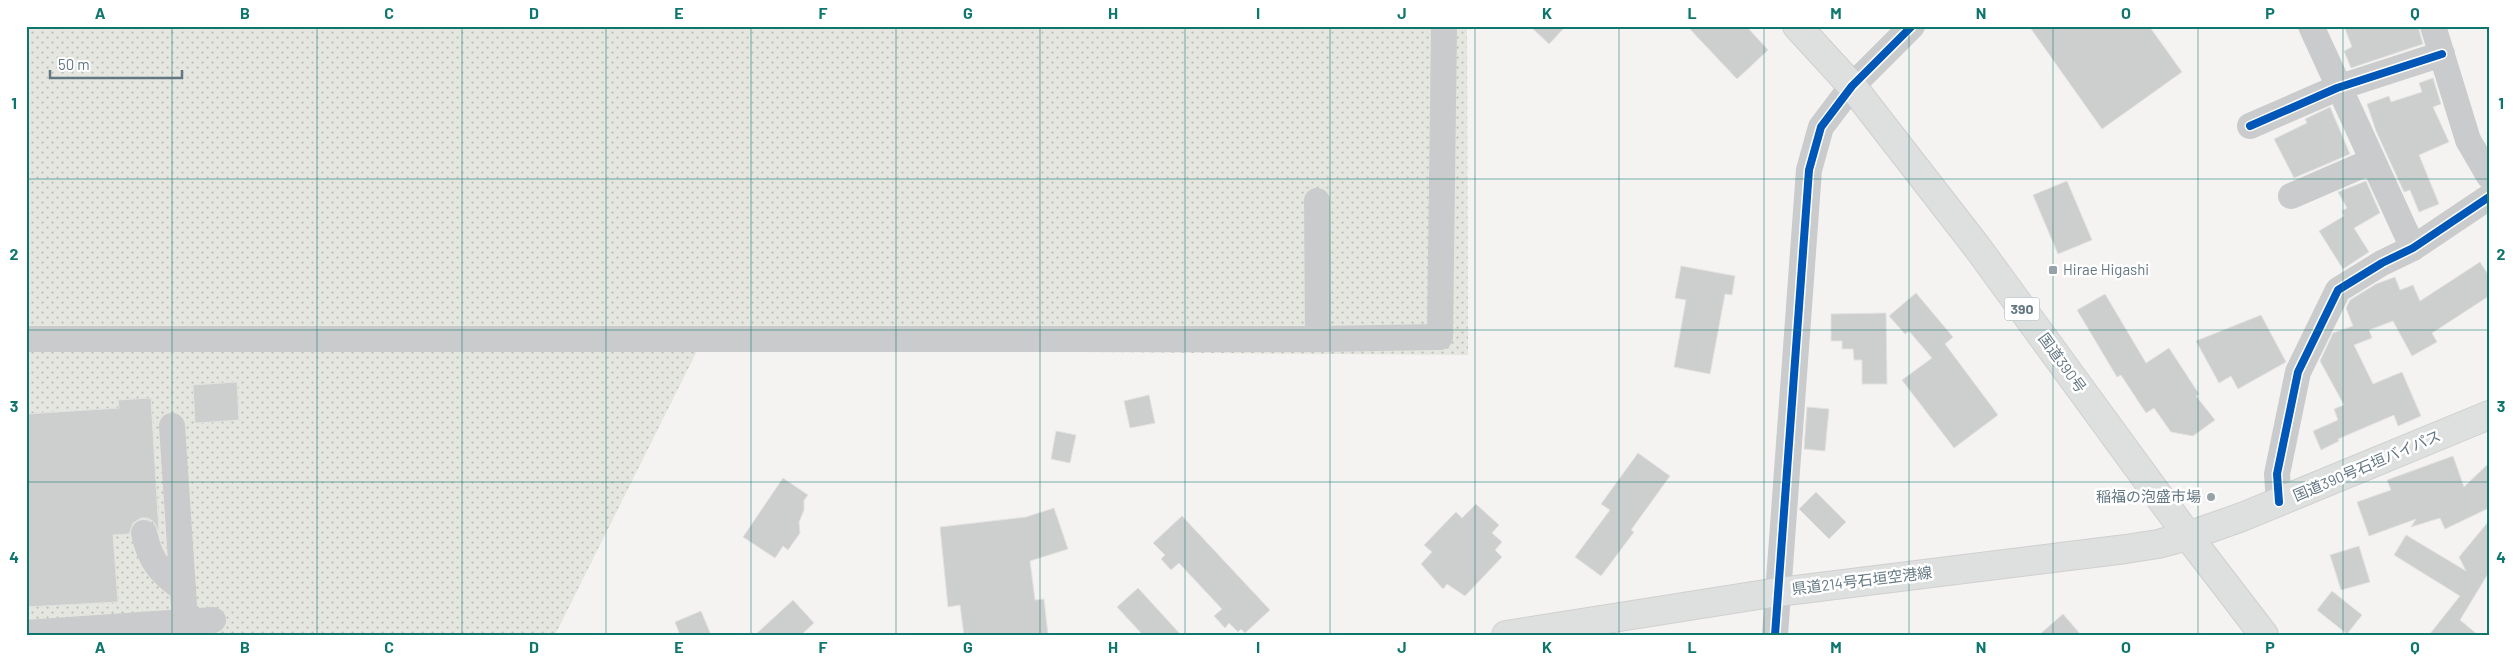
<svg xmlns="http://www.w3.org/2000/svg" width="2515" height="661" font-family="Barlow,'Noto Sans JP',sans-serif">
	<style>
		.grass { fill: url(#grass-dots) }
		.building { fill: #cdcece; stroke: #e3e2e1 }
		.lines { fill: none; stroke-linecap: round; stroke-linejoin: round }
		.major-casing { stroke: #d0d0d0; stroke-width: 30 }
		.highway-casing { stroke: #cfd0d0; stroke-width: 30 }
		.minor { stroke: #cacbcc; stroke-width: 26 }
		.major { stroke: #dedfdf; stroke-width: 28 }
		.highway { stroke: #dedfdf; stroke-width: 28 }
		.cycleway-casing { stroke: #fff; stroke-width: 11 }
		.cycleway { stroke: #0057b8; stroke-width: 8 }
		.grid { fill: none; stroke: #0f766e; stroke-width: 1; stroke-opacity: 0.55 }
		.poi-dot { fill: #96a2aa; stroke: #fff; stroke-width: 2 }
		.labels { text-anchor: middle; stroke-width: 5; stroke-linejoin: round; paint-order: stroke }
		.shield { fill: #fff; stroke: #92a0a8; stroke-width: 1 }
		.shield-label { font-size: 14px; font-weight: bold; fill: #637783 }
		.poi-label { font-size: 15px; fill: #637783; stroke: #fff; text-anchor: start }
		.street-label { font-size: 15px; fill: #637783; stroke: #fff }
		.neatline { fill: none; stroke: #0f766e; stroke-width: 2 }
		.grid-label { font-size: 16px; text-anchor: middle; font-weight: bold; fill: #0f766e }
	</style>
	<defs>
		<pattern id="grass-dots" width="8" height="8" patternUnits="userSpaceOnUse" patternTransform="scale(1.25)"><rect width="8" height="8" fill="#e4e6df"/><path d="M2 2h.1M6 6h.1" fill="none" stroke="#bcbfba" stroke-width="1.8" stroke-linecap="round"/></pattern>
	</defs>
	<rect width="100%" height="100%" fill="#f4f3f1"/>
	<polygon class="grass" points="26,26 1467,26 1468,355 698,349 555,635 26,635"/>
	<g class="building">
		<polygon points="1530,26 1566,26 1549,44"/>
		<polygon points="1687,26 1746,26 1768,50 1737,79"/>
		<polygon points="2029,26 2149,26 2182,72 2102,129"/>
		<polygon points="2344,26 2418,26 2423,44 2351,68 2344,51 2352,47"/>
		<polygon points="2433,78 2441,104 2433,107 2449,142 2419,155 2439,204 2419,212 2410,190 2404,192 2376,131 2367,104 2389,96 2391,102 2422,92 2419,83"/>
		<polygon points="2330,107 2350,154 2294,178 2274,139 2307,123 2305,119"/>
		<polygon points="2067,181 2092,240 2058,254 2033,195"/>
		<polygon points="2366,181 2380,213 2354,228 2369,252 2343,269 2319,231 2344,216 2342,211 2347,208 2338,192"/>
		<polygon points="2480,262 2489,276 2489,296 2432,333 2437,342 2412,356 2393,321 2369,330 2372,338 2354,345 2373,384 2402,372 2421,416 2398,426 2394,415 2338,439 2339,441 2321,450 2313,431 2338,420 2334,409 2344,405 2320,361 2333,333 2353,326 2346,308 2350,300 2376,284 2395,277 2400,290 2413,285 2420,301"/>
		<polygon points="1681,266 1735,276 1732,295 1725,294 1710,374 1674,367 1686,300 1675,298"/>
		<polygon points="1916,293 1953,337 1945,344 1998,415 1954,448 1902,380 1932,358 1909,331 1905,334 1889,316"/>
		<polygon points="2105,294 2146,363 2169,348 2199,394 2196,396 2215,420 2193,436 2171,432 2154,408 2146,413 2121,375 2117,377 2077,310"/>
		<polygon points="1886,313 1887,384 1862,384 1862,360 1854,360 1853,349 1842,349 1842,341 1831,341 1831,314"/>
		<polygon points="2261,315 2286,362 2238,389 2231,376 2219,383 2196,341"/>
		<polygon points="237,382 239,420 195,423 193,385"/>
		<polygon points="1149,395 1155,423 1130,428 1124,401"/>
		<polygon points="151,398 159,532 154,522 148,518 141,518 133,523 129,534 113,535 118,602 26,607 26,414 119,408 118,400"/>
		<polygon points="1807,407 1829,409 1825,451 1804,449"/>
		<polygon points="1056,431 1076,435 1070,463 1051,459"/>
		<polygon points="1638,453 1670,476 1631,530 1634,532 1601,576 1575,557 1610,510 1601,504"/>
		<polygon points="2453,456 2464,487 2489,463 2489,508 2445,529 2440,518 2411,527 2416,519 2369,536 2357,502 2391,490 2387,480"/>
		<polygon points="783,478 808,495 804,500 804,510 799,522 800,533 788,550 783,546 775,558 743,537"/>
		<polygon points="1816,492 1846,522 1829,539 1799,509"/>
		<polygon points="1476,504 1499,525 1492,533 1502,542 1495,550 1502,557 1465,596 1447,584 1443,589 1421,564 1432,552 1424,545 1456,512 1462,518"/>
		<polygon points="1054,508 1068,549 1030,561 1035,600 1044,599 1048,635 964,635 960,605 948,607 940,527 1026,517"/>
		<polygon points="1182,516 1270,610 1245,633 1241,629 1238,632 1229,623 1225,628 1214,616 1222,609 1179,563 1171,570 1161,559 1165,555 1153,543"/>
		<polygon points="2489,521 2489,572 2460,620 2478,635 2429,635 2460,596 2394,555 2406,535 2466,571 2459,557"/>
		<polygon points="2359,546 2370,582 2341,590 2330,555"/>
		<polygon points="1138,588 1181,635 1143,635 1117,607"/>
		<polygon points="2332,591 2362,615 2347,634 2317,610"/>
		<polygon points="793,600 814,623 801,635 755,635"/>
		<polygon points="701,611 711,635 680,635 675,622"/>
		<polygon points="2063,614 2081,635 2039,635"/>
	</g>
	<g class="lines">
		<g class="major-casing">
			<polyline id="major" points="1506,635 1778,592 2126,549 2158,544 2188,536"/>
		</g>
		<g class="highway-casing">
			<g id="highway">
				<polyline points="1797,26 1852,86 1977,247 2188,536 2264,635"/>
				<polyline points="2188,536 2242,517 2489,415"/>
			</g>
		</g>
		<g class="minor">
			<polyline points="2311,26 2413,248"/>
			<polyline points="2433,26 2468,140 2489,176"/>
			<polyline points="2250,126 2337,88 2442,54"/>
			<polyline points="2291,196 2372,161"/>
			<polyline points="1317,201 1318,339"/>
			<polyline points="26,339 1318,339 1440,337 1444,26"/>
			<polyline points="172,426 186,635"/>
			<polyline points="2279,502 2277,474 2298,372 2338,290 2382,263 2413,248 2489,197"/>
			<path d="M144 533C150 561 160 573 183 589"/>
			<polyline points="26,633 213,620"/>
			<polyline points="1775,635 1809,170 1821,127 1852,86 1912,26"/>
		</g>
		<use href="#major" class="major"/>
		<use href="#highway" class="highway"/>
		<g class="cycleway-casing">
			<g id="cycleway">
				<polyline points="2250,126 2337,88 2442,54"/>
				<polyline points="2279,502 2277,474 2298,372 2338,290 2382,263 2413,248 2489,197"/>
				<polyline points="1775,635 1809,170 1821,127 1852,86 1912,26"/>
			</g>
		</g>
		<use href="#cycleway" class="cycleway"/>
	</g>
	<path class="grid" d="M172 26V635M317 26V635M462 26V635M606 26V635M751 26V635M896 26V635M1040 26V635M1185 26V635M1330 26V635M1475 26V635M1619 26V635M1764 26V635M1909 26V635M2053 26V635M2198 26V635M2343 26V635M26 179H2489M26 330H2489M26 482H2489"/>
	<g class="poi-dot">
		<rect x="2048" y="265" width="10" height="10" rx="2.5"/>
		<circle cx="2211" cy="497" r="5"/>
	</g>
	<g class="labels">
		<rect class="shield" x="2004.5" y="297.5" width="35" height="23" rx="4"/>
		<g class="shield-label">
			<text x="2022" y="314">390</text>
		</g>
		<g class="poi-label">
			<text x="2063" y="275">Hirae Higashi</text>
			<text x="2201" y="502" text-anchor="end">稲福の泡盛市場</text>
		</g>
		<g class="street-label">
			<text transform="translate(2062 363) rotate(54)" y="5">国道390号</text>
			<text transform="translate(2367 466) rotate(-23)" y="5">国道390号石垣バイパス</text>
			<text transform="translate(1862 581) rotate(-7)" y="5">県道214号石垣空港線</text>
		</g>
	</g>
	<rect width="2515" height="661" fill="none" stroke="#ffffff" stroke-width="55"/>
	<path d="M50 70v8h132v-8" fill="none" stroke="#637783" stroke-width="2.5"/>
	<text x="58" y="70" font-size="15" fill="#637783" stroke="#ffffff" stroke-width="4" paint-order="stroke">50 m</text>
	<rect x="28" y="28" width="2460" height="606" class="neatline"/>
	<g class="grid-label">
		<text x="100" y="19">A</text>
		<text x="245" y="19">B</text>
		<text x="389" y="19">C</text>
		<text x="534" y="19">D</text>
		<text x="679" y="19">E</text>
		<text x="823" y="19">F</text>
		<text x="968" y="19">G</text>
		<text x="1113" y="19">H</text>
		<text x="1258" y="19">I</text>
		<text x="1402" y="19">J</text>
		<text x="1547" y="19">K</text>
		<text x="1692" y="19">L</text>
		<text x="1836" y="19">M</text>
		<text x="1981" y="19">N</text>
		<text x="2126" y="19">O</text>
		<text x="2270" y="19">P</text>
		<text x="2415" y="19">Q</text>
		<text x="14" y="109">1</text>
		<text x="2501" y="109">1</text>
		<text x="14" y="260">2</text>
		<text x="2501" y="260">2</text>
		<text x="14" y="412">3</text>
		<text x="2501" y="412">3</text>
		<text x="14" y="563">4</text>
		<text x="2501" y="563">4</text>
		<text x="100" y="653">A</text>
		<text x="245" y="653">B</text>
		<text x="389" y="653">C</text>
		<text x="534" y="653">D</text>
		<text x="679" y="653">E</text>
		<text x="823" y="653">F</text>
		<text x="968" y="653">G</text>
		<text x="1113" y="653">H</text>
		<text x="1258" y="653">I</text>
		<text x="1402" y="653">J</text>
		<text x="1547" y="653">K</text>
		<text x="1692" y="653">L</text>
		<text x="1836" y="653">M</text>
		<text x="1981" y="653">N</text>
		<text x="2126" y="653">O</text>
		<text x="2270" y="653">P</text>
		<text x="2415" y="653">Q</text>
	</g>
</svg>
